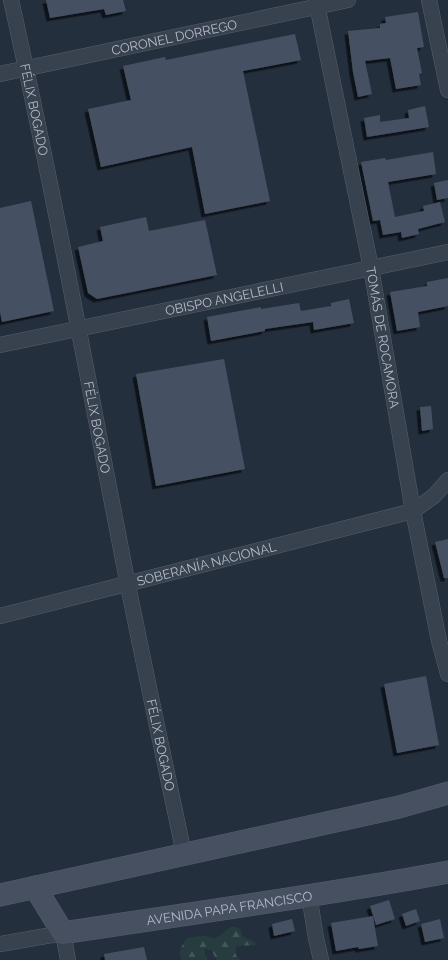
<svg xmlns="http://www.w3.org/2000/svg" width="448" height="960" font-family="Raleway,sans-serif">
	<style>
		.forest { fill: url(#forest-firs) }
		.building { fill: #455162; filter: url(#shadow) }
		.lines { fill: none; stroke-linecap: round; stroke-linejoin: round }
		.street-casing { stroke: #565f6c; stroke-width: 16 }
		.secondary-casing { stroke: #565f6c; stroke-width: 23 }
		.street { stroke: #38414e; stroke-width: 15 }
		.secondary { stroke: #465061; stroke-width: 22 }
		.labels { text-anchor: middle; stroke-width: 3.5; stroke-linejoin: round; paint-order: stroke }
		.street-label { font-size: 13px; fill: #b4bcc9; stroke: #1d2633 }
	</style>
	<defs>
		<pattern id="forest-firs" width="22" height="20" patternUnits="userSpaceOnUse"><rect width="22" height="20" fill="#263c3f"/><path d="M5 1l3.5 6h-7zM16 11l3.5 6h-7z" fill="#435659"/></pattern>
		<filter id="shadow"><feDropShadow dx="-3.5" dy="3.5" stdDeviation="0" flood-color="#0009"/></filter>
	</defs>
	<rect width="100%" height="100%" fill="#242f3e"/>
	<path class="forest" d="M231 927H236L241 930 242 936C247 939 253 940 257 945L237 946 235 952 237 957 241 960H217L211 950 205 949V955L208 960H182C177 953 182 946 186 939 195 936 206 934 215 939Z"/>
	<g class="building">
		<polygon points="46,0 123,0 126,11 106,15 104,9 50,18"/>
		<polygon points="418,12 424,47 417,48 422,73 419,74 421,85 396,89 390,58 365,61 372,94 358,97 353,72 348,31 380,28 380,24 386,23 385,17"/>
		<polygon points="295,34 301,60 243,71 270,201 205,214 192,147 101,167 88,109 131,100 123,66 165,57 166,60"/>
		<polygon points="425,106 429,127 367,137 364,118 380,115 380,122 409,118 408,110"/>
		<polygon points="433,152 436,174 388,182 395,217 424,211 423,206 440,202 445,222 418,229 419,234 402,238 401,232 383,235 380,220 373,221 361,162 385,158 386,160"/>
		<polygon points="448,180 448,198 437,200 434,183"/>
		<polygon points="31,201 54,311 2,322 0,312 0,208"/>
		<polygon points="146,217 149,231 205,220 217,275 97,299 88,293 78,247 103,241 100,227"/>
		<polygon points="448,278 448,306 418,312 420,327 397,331 390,292 427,286 427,282"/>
		<polygon points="349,299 354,323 314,330 313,322 265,329 265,331 211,341 207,317 261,307 261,309 299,303 301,311 331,306 331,303"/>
		<polygon points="224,359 245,469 156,486 136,374"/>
		<polygon points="431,406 433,429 422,431 420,407"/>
		<polygon points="448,539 448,578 444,578 435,542"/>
		<polygon points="426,676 439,745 397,753 384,684"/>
		<polygon points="389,900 395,919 376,925 370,906"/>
		<polygon points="416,909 420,921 406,926 402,914"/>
		<polygon points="373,916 378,946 359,949 358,947 336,951 331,923"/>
		<polygon points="292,919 295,931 274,936 272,924"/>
		<polygon points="440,919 444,938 425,942 421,924"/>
		<polygon points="144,947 147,960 105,960 104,954"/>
	</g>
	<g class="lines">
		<g class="street-casing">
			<g id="street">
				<path id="s1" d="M11 0C54 192 89 386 127 580 145 671 165 763 184 854"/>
				<path id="s2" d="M316 0 371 268 413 511 439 641 448 674"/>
				<polyline points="429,0 448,90"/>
				<path id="s3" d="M0 74 348 0"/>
				<path id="s4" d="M0 345 448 252"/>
				<path id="s5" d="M0 616 413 511 434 496 448 480"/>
				<polyline points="309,895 316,938 321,960"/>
				<polyline points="0,944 63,933 68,960"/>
			</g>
		</g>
		<g class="secondary-casing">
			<g id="secondary">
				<path id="s6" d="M35 887 63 933C192 913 320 896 448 872"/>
				<polyline points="0,895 399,807 448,793"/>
			</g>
		</g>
		<use href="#street" class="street"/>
		<use href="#secondary" class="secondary"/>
	</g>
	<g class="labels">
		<g class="street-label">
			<text dy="5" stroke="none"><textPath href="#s3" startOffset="178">CORONEL DORREGO</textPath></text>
			<text dy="5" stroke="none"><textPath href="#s1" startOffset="112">FÉLIX BOGADO</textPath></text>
			<text dy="5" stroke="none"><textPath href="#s4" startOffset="229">OBISPO ANGELELLI</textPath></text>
			<text dy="5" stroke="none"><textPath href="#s2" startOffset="344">TOMÁS DE ROCAMORA</textPath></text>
			<text dy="5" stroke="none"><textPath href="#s1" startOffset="436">FÉLIX BOGADO</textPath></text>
			<text dy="5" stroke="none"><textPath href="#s5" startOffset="213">SOBERANÍA NACIONAL</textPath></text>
			<text dy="5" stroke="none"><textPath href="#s1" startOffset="760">FÉLIX BOGADO</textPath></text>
			<text dy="5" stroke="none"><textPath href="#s6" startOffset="222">AVENIDA PAPA FRANCISCO</textPath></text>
		</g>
	</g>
</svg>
